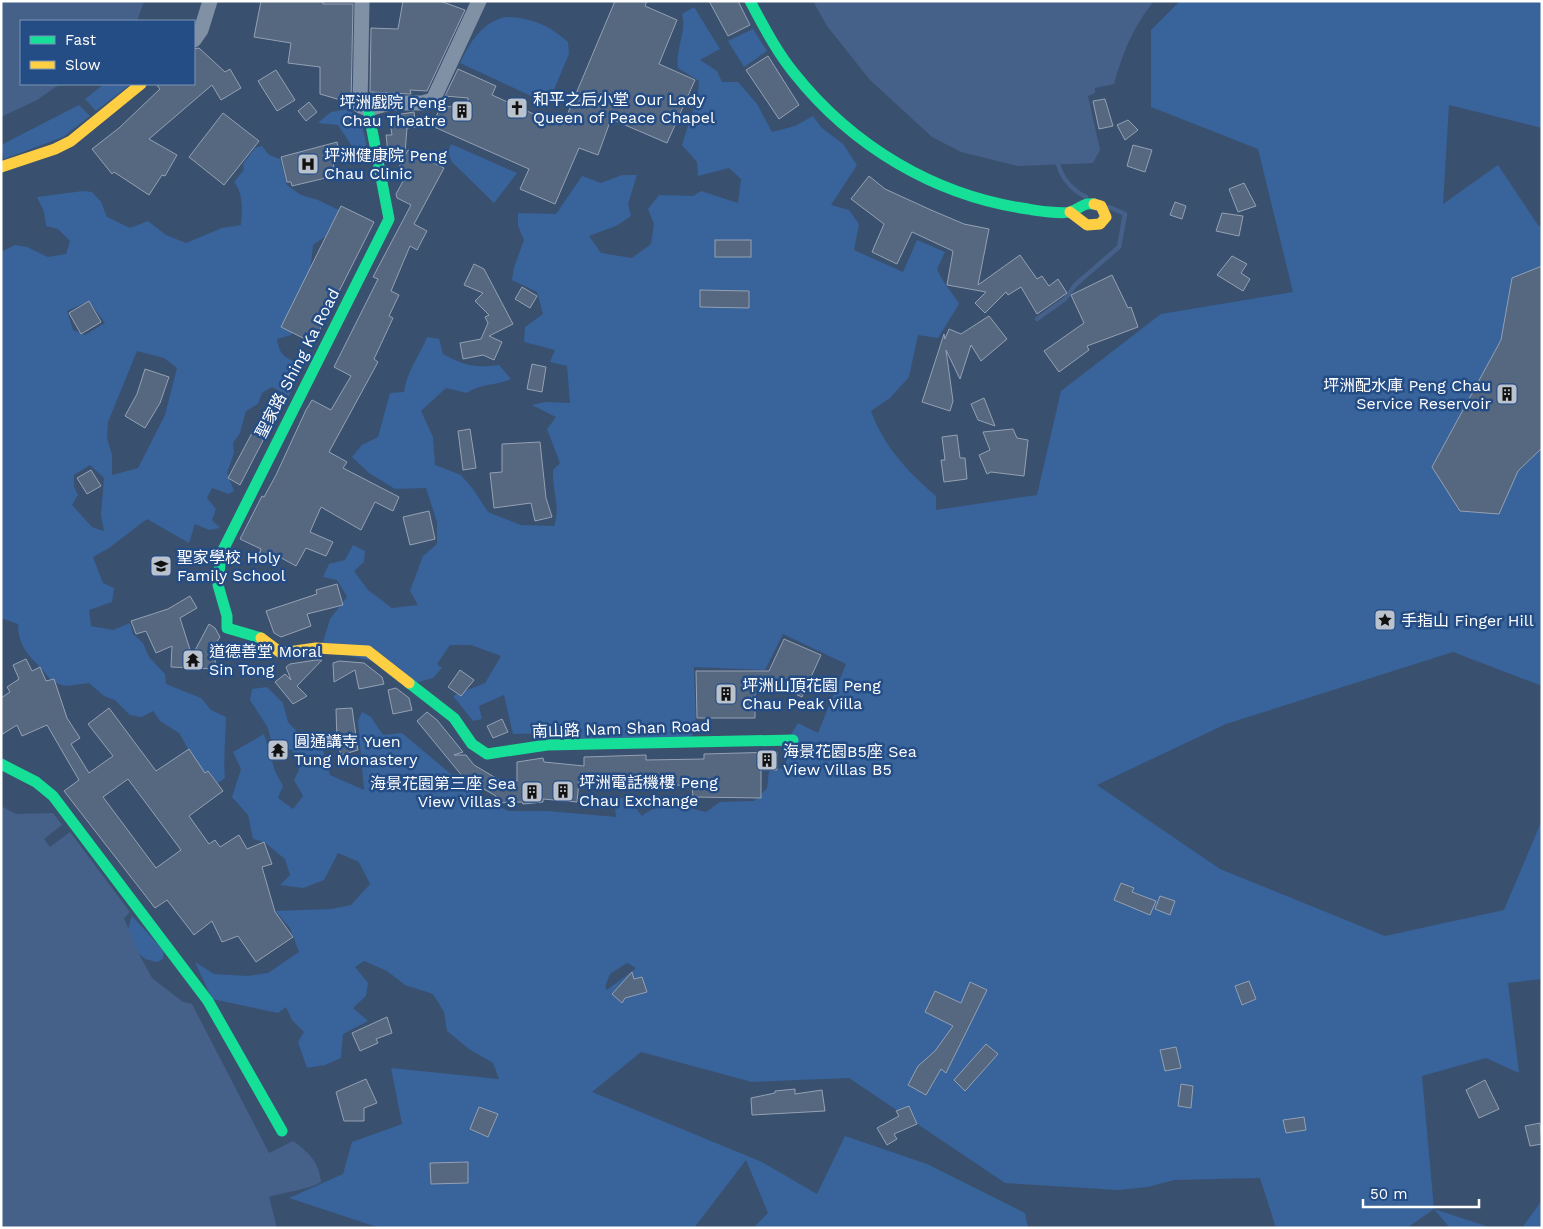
<svg xmlns="http://www.w3.org/2000/svg" width="1543" height="1229" font-family="'Work Sans','Noto Sans TC',sans-serif">
	<style>
		.green { fill: #38639b; fill-rule: evenodd }
		.water { fill: #456189 }
		.lines { fill: none; stroke-linecap: round; stroke-linejoin: round }
		.stream { stroke: #456189; stroke-width: 4.5 }
		.building { fill: #566780; stroke: #94a1b3; fill-rule: evenodd }
		.street { stroke: #8090a5; stroke-width: 15 }
		.fast { stroke: #16e098; stroke-width: 11 }
		.slow { stroke: #ffcf43; stroke-width: 11 }
		.labels { text-anchor: middle; stroke-width: 5; stroke-linejoin: round; paint-order: stroke }
		.poi-label { font-size: 16px; fill: #fff; stroke: #244c85; text-anchor: start }
		.street-label { font-size: 16px; fill: #fff; stroke: #244c85 }
	</style>
	<rect width="100%" height="100%" fill="#3a506f"/>
	<g class="green">
		<path d="M1180 1H1542V128L1449 105 1443 204 1498 165 1538 225 1542 227V266L1512 278 1501 340 1432 467 1460 511 1499 514 1518 471 1542 448V686L1453 652 1226 724 1097 785 1220 869 1385 936 1504 910 1542 820V979L1508 983 1519 1073 1486 1058 1422 1076 1434 1209 1492 1228H1450L1434 1209 1407 1228H1276L1260 1178 1174 1180 1148 1187 1118 1190 1005 1183 849 1078 752 1082 641 1052 592 1092 762 1162 817 1194 845 1136 927 1164 1025 1213 1028 1228H753L768 1213 746 1160 694 1228H380L289 1198 343 1174 352 1142 402 1124 391 1068 499 1079 493 1063 469 1049 447 1031 444 1012 433 994 405 985 387 971 364 961 355 967 368 983 366 996 353 1008 368 1021 343 1034 341 1058 325 1065 307 1068 298 1042 304 1032 292 1020 286 1007 278 1013 212 999 195 962 214 974 248 976 268 973 299 952 290 928 275 911 331 909 351 905 370 884 359 862 338 853 324 880 303 888 280 885 290 875 285 859 264 842 253 839 248 815 232 797 241 769 233 752 264 734 275 771 283 786 278 798 293 809 303 796 294 780 299 770 292 750 272 744 268 728 250 700 252 689 267 687 283 703 288 722 305 740 322 747 330 775 364 790 358 721 362 712 371 717 383 735 402 733 470 790 508 811H548L616 817 614 799 627 797 642 816C661 800 684 807 706 812L720 802 754 801 767 788 769 771 785 768 790 736 798 723 818 733 846 664 783 634 765 670 694 667 696 730 689 739 584 740 564 733 513 734 504 695 479 706 482 719 473 721 453 696 485 683 501 656 471 645H450L437 664 442 668 433 678 415 683 398 667 321 649 330 619 347 597 337 580 323 577 329 564 345 560 353 545 365 551 364 562 354 571 368 590 392 608 418 605 410 591 423 556 437 544V522L426 488 395 489 369 473 352 457 362 445 378 437 390 393 404 392C406 373 420 355 427 337L439 339 443 354C465 366 475 368 499 365L511 379C498 385 478 384 467 393L446 388 421 411 433 437 435 465 461 475 473 489 488 512 521 525 554 526C561 507 552 491 553 470L560 463 547 429 556 417 532 405 545 402 570 403 567 366 550 362 555 350 524 342 525 327 543 314 537 292 512 280 514 267 524 240 518 226V213L556 214 582 176 601 183 622 175H637L628 204 631 216 616 226 589 236 601 253 632 258 651 244 654 224 648 209 659 195 693 196 701 191 738 203 741 179 729 168 698 176 697 162 682 145 698 95 699 81 678 68C675 49 687 33 682 14L694 7 720 49 700 60 717 71 722 82H738L757 104 772 132 795 126 813 116 822 128 843 144 857 165 831 205 849 210 859 224 854 250 903 272 917 240 945 252 937 269C942 282 952 292 959 304L938 338 918 335 909 377 890 398 871 411C884 447 908 472 936 496V510L1037 495 1061 391 1161 314 1293 292 1258 149 1151 107V30ZM627 963 636 968 607 990 605 987 610 974Z"/>
		<path d="M506 17C532 18 548 25 568 42L569 54 548 104 460 63C470 42 482 22 506 17Z"/>
		<polygon points="753,29 767,51 744,67 728,41"/>
		<polygon points="104,84 131,84 96,111 85,99"/>
		<polygon points="79,105 90,116 63,137 4,159 1,145"/>
		<polygon points="348,109 361,120 370,161 359,157 338,125 318,123 331,112"/>
		<polygon points="451,144 517,173 494,203 452,162 448,152"/>
		<path d="M262 146 269 155 280 159 287 185 301 195 318 200 339 210 326 236 313 245C310 276 306 307 291 335L277 339C279 355 286 359 300 363L289 396 272 387 262 393 258 404 246 411 240 433 233 443 234 453 227 473 234 491 229 494 212 488 207 498 216 509 212 520 220 528 209 530 195 524 189 543 147 519 109 548 93 557 103 583 114 588 112 602 89 610 91 626 113 630 130 623 133 634 143 643 149 657 165 674 166 684 201 698 211 710 226 717C226 737 223 757 225 778L218 783 210 773 201 771 179 733 160 721 153 711 142 717 130 715 115 700 104 696 89 683 66 686 52 682C38 660 18 654 18 624L1 618V252L15 245 27 247 48 257 66 254 70 241 58 229 46 226 44 212 37 197 83 191 92 192 101 202 107 217 130 228 148 221 166 235 186 243 222 228 241 225C242 211 244 194 234 182L244 170 243 164 255 148ZM89 301 105 323 85 335 73 330 67 311ZM137 351 164 358 177 368 165 415 138 468 112 475V455L107 438 108 422ZM90 465 104 478 101 515 104 531 92 527 72 505 78 495 74 487V475Z"/>
		<polygon points="132,916 164,951 163,959 157,962 145,959 130,946 128,929"/>
		<polygon points="1542,1200 1542,1228 1522,1228"/>
	</g>
	<g class="water">
		<polygon points="1,1 144,1 137,21 21,21 21,84 60,84 37,100 1,117"/>
		<path d="M813 1H1154C1133 27 1123 52 1114 84L1095 88V93L1088 96 1100 150 1093 163 1018 166 961 152 932 137 870 80 827 26Z"/>
		<path d="M1 806 16 814 53 813 62 825 44 839 50 847 70 832 130 912 124 918 138 952 152 978 183 1002 192 1004 269 1153 293 1141C308 1152 319 1161 321 1182 305 1191 287 1191 269 1197L277 1228H1Z"/>
	</g>
	<g class="lines">
		<g class="stream">
			<path d="M1058 164C1062 178 1072 190 1086 197"/>
			<polyline points="1037,319 1065,299 1075,285 1119,247 1125,214 1109,207"/>
		</g>
	</g>
	<g class="building">
		<polygon points="261,1 323,1 323,4 353,4 351,103 320,94 320,67 288,63 291,43 254,37"/>
		<polygon points="403,1 440,1 465,10 427,91 410,90 411,94 370,92 371,28 398,29"/>
		<polygon points="615,1 647,1 645,6 677,20 659,64 695,80 667,143 611,119 598,155 579,148 555,204 520,189 529,169 432,126 440,108 468,104 468,98 445,96 458,69 496,86 492,95 549,121 552,114 565,120"/>
		<polygon points="709,1 738,1 750,25 728,36"/>
		<polygon points="199,48 225,72 230,69 241,88 221,100 212,85 149,139 177,155 165,176 162,175 149,195 114,172 112,174 92,149 119,128 160,89 156,84 194,84 194,49"/>
		<polygon points="768,56 799,105 779,119 746,70"/>
		<polygon points="276,70 295,100 277,111 258,81"/>
		<polygon points="1105,99 1113,126 1099,129 1093,101"/>
		<polygon points="309,102 317,112 306,121 298,111"/>
		<polygon points="414,112 416,127 407,128 405,153 388,152 386,135 392,135 389,116"/>
		<polygon points="223,113 259,141 224,185 189,157"/>
		<polygon points="1128,120 1138,130 1125,140 1117,125"/>
		<polygon points="337,142 340,156 332,158 335,171 329,172 330,177 292,186 291,182 287,182 281,157"/>
		<polygon points="1133,145 1152,150 1145,172 1127,166"/>
		<polygon points="408,150 444,168 414,224 427,231 417,250 410,246 391,291 399,295 389,316 393,318 374,359 378,362 329,452 347,462 343,468 399,497 393,511 375,502 361,530 321,507 310,532 333,542 326,556 306,548 296,566 276,555 272,564 258,557 261,549 240,539 262,496 264,497 276,475 306,410 312,400 331,410 351,376 334,367 378,279 373,277 411,205 397,198 396,194 408,172 399,167"/>
		<polygon points="869,176 885,189 931,210 964,224 989,229 978,285 1020,255 1037,279 1042,276 1049,286 1058,279 1067,293 1037,314 1021,287 1008,295 1006,292 985,313 975,303 986,292 947,285 953,251 912,232 897,264 872,252 884,224 851,199"/>
		<polygon points="1244,183 1256,206 1238,212 1229,189"/>
		<polygon points="1175,202 1186,206 1182,219 1170,215"/>
		<polygon points="341,206 374,222 313,343 281,327"/>
		<polygon points="1222,213 1243,216 1239,236 1216,231"/>
		<rect x="715" y="240" width="36" height="17"/>
		<polygon points="1232,256 1247,264 1241,273 1250,279 1243,291 1217,275"/>
		<polygon points="474,264 484,269 513,324 489,336 502,342 494,360 483,355 463,359 460,343 481,339 488,323 485,317 489,315 475,301 483,293 464,285"/>
		<polygon points="1542,266 1542,448 1518,471 1499,514 1460,511 1432,467 1501,340 1512,278"/>
		<polygon points="1112,275 1128,308 1131,307 1138,327 1087,346 1089,350 1059,372 1044,351 1084,323 1071,295"/>
		<polygon points="522,287 537,296 530,308 515,299"/>
		<polygon points="700,290 749,291 749,308 700,307"/>
		<polygon points="89,301 101,322 81,334 69,313"/>
		<polygon points="989,316 1007,339 981,361 971,345 960,379 946,350 953,401 950,411 922,402 944,334 945,339 949,329 961,334"/>
		<polygon points="532,364 546,367 542,392 527,389"/>
		<polygon points="145,369 169,377 160,403 145,428 125,416 137,394"/>
		<polygon points="274,392 285,398 240,485 228,478"/>
		<polygon points="984,398 995,426 978,420 971,404"/>
		<polygon points="470,429 476,468 463,470 458,431"/>
		<polygon points="1013,429 1017,438 1028,440 1024,476 991,472 987,474 979,455 990,450 983,432"/>
		<polygon points="957,435 960,458 965,458 967,479 944,482 941,460 945,460 942,437"/>
		<polygon points="540,442 546,498 552,517 535,521 531,503 494,508 490,473 502,472 502,444"/>
		<polygon points="91,470 101,486 87,494 77,478"/>
		<polygon points="429,511 435,539 410,545 403,517"/>
		<polygon points="337,584 343,605 307,614 311,626 281,637 274,633 266,611 317,594 316,590"/>
		<polygon points="190,596 197,608 180,618 192,656 209,624 215,628 220,637 216,643 215,669 171,667 172,646 156,653 146,631 136,634 131,621 168,609"/>
		<polygon points="784,639 821,655 802,697 755,676 755,718 697,718 696,671 769,671"/>
		<path d="M26 659 32 671 40 667 46 681 54 679 67 718 80 738 71 744 89 773 113 756 88 724 109 708 156 771 189 749 205 773 208 771 223 791 189 816 209 844 215 840 220 847 239 835 247 849 264 842 272 864 262 867 275 912 293 937 256 962 238 936 222 942 212 921 194 935 167 900 155 908 64 791 79 780 47 725 22 736 17 725 1 735V698L10 692 7 687 19 679 13 665ZM128 779 181 850 156 868 103 797Z"/>
		<polygon points="316,660 322,660 297,686 307,696 293,704 275,682 285,674 291,680 286,667 290,664"/>
		<polygon points="339,661 364,663 382,677 384,684 359,689 355,670 334,682 333,663"/>
		<polygon points="460,670 474,680 461,696 448,687"/>
		<polygon points="396,688 409,698 412,710 393,714 388,690"/>
		<polygon points="352,708 358,750 341,755 337,741 336,709"/>
		<polygon points="427,712 437,720 463,752 454,755 466,755 474,765 501,781 517,781 517,762 543,758 544,762 584,766 584,757 646,755 646,760 704,759 704,754 777,752 777,770 761,770 761,798 693,797 692,785 620,786 620,780 579,781 577,802 543,799 543,802 523,804 522,802 496,803 496,796 463,777 417,721"/>
		<polygon points="502,719 508,732 493,738 487,726"/>
		<polygon points="1121,883 1134,888 1132,892 1156,901 1150,915 1114,900"/>
		<polygon points="1160,896 1175,901 1170,915 1155,909"/>
		<polygon points="632,972 634,979 642,977 647,992 625,998 622,1003 612,994"/>
		<polygon points="1249,981 1256,999 1242,1005 1235,986"/>
		<polygon points="970,982 987,990 946,1073 941,1069 926,1095 908,1085 918,1066 935,1051 953,1026 925,1012 935,991 961,1003"/>
		<polygon points="387,1017 392,1033 376,1039 378,1043 360,1051 352,1033"/>
		<polygon points="986,1044 998,1054 965,1091 954,1080"/>
		<polygon points="1176,1047 1181,1068 1165,1071 1160,1050"/>
		<polygon points="366,1079 377,1103 364,1108 364,1121 344,1121 336,1092"/>
		<polygon points="1485,1080 1499,1109 1479,1118 1466,1090"/>
		<polygon points="1181,1084 1193,1086 1191,1108 1178,1106"/>
		<polygon points="795,1089 795,1094 822,1090 825,1111 752,1115 751,1098 775,1093 775,1091"/>
		<polygon points="909,1106 917,1124 894,1134 897,1139 887,1145 877,1128 899,1116 896,1111"/>
		<polygon points="479,1107 498,1114 488,1137 470,1129"/>
		<polygon points="1304,1117 1306,1130 1286,1133 1283,1120"/>
		<polygon points="1540,1123 1542,1144 1530,1146 1525,1126"/>
		<polygon points="468,1162 468,1183 431,1184 430,1163"/>
	</g>
	<g class="lines">
		<g class="street">
			<polyline points="362,1 360,106 368,109 390,103 422,103 433,100 479,1"/>
			<polyline points="194,40 201,30 210,1"/>
		</g>
		<g class="fast">
			<path d="M750 1C763 25 776 51 794 73 852 146 935 196 1028 209 1037 211 1062 214 1070 212 1080 209 1083 202 1094 204"/>
			<polyline points="261,638 227,628 227,616 218,585 221,554 389,219 368,109"/>
			<polyline points="409,683 454,718 472,744 487,754 547,745 793,740"/>
			<polyline points="1,764 36,782 53,796 208,1001 282,1131"/>
		</g>
		<g class="slow">
			<polyline points="1,167 55,149 71,141 141,84"/>
			<polyline points="1070,212 1087,225 1100,224 1106,217 1101,206 1094,204"/>
			<polyline points="261,638 281,653 316,648 368,651 409,683"/>
		</g>
	</g>
	<defs>
		<g id="church-square" transform="scale(1.125)"><rect x="-9" y="-9" width="18" height="18" rx="4" fill="#bac2cd" stroke="#244c85"/><path d="M-1.2-6h2.4v3.5h3.3v2.4h-3.3V6h-2.4V-.1h-3.3v-2.4h3.3Z" fill="#111"/></g>
		<g id="building-square" transform="scale(1.125)"><rect x="-9" y="-9" width="18" height="18" rx="4" fill="#bac2cd" stroke="#244c85"/><path d="M-4-6H4V6H1V3H-1V6H-4ZM-2.5-4.3h1.7v1.8h-1.7ZM.8-4.3h1.7v1.8H.8ZM-2.5-1h1.7V.8h-1.7ZM.8-1h1.7V.8H.8Z" fill="#111"/></g>
		<g id="hospital-square" transform="scale(1.125)"><rect x="-9" y="-9" width="18" height="18" rx="4" fill="#bac2cd" stroke="#244c85"/><path d="M-5-5h3v3.5h4V-5h3V5h-3V1.5h-4V5h-3Z" fill="#111"/></g>
		<g id="school-square" transform="scale(1.125)"><rect x="-9" y="-9" width="18" height="18" rx="4" fill="#bac2cd" stroke="#244c85"/><path d="M0-5L7-2L0 1L-7-2ZM-4 1L0 2.5L4 1V4Q0 6-4 4Z" fill="#111"/></g>
		<g id="sight-square" transform="scale(1.125)"><rect x="-9" y="-9" width="18" height="18" rx="4" fill="#bac2cd" stroke="#244c85"/><path d="M0-6L1.8-2.2L6-1.7L2.9 1.2L3.7 5.4L0 3.3L-3.7 5.4L-2.9 1.2L-6-1.7L-1.8-2.2Z" fill="#111"/></g>
		<g id="temple-square" transform="scale(1.125)"><rect x="-9" y="-9" width="18" height="18" rx="4" fill="#bac2cd" stroke="#244c85"/><path d="M0-6L5-2H3V0L6.5 2.5H4V6H1.5V3h-3V6H-4V2.5H-6.5L-3 0V-2H-5Z" fill="#111"/></g>
	</defs>
	<g fill-rule="evenodd">
		<use href="#church-square" x="517" y="108"/>
		<use href="#building-square" x="462" y="111"/>
		<use href="#hospital-square" x="308" y="164"/>
		<use href="#building-square" x="1507" y="394"/>
		<use href="#school-square" x="161" y="566"/>
		<use href="#sight-square" x="1385" y="620"/>
		<use href="#temple-square" x="193" y="660"/>
		<use href="#building-square" x="726" y="694"/>
		<use href="#temple-square" x="278" y="750"/>
		<use href="#building-square" x="767" y="760"/>
		<use href="#building-square" x="563" y="791"/>
		<use href="#building-square" x="532" y="792"/>
	</g>
	<g class="labels">
		<g class="poi-label">
			<text x="533" y="105">和平之后小堂 Our Lady<tspan x="533" dy="18">Queen of Peace Chapel</tspan></text>
			<text x="446" y="108" text-anchor="end">坪洲戲院 Peng<tspan x="446" dy="18">Chau Theatre</tspan></text>
			<text x="324" y="161">坪洲健康院 Peng<tspan x="324" dy="18">Chau Clinic</tspan></text>
			<text x="1491" y="391" text-anchor="end">坪洲配水庫 Peng Chau<tspan x="1491" dy="18">Service Reservoir</tspan></text>
			<text x="177" y="563">聖家學校 Holy<tspan x="177" dy="18">Family School</tspan></text>
			<text x="1401" y="626">手指山 Finger Hill</text>
			<text x="209" y="657">道德善堂 Moral<tspan x="209" dy="18">Sin Tong</tspan></text>
			<text x="742" y="691">坪洲山頂花園 Peng<tspan x="742" dy="18">Chau Peak Villa</tspan></text>
			<text x="294" y="747">圓通講寺 Yuen<tspan x="294" dy="18">Tung Monastery</tspan></text>
			<text x="783" y="757">海景花園B5座 Sea<tspan x="783" dy="18">View Villas B5</tspan></text>
			<text x="579" y="788">坪洲電話機樓 Peng<tspan x="579" dy="18">Chau Exchange</tspan></text>
			<text x="516" y="789" text-anchor="end">海景花園第三座 Sea<tspan x="516" dy="18">View Villas 3</tspan></text>
		</g>
		<g class="street-label">
			<text transform="translate(297 363) rotate(-63)" y="6">聖家路 Shing Ka Road</text>
			<text transform="translate(621 728) rotate(-2)" y="6">南山路 Nam Shan Road</text>
		</g>
	</g>
	<rect width="1543" height="1229" fill="none" stroke="#ffffff" stroke-width="5"/>
	<rect x="20" y="20" width="175" height="65" fill="#244c85" stroke="#7c94b6"/>
	<rect x="30" y="36" width="25" height="8" fill="#16e098" stroke="#7c94b6"/>
	<text x="65" y="45" font-size="15" fill="#ffffff">Fast</text>
	<rect x="30" y="61" width="25" height="8" fill="#ffcf43" stroke="#7c94b6"/>
	<text x="65" y="70" font-size="15" fill="#ffffff">Slow</text>
	<path d="M1363 1199v8h116v-8" fill="none" stroke="#ffffff" stroke-width="2.5"/>
	<text x="1370" y="1199" font-size="15" fill="#ffffff" stroke="#244c85" stroke-width="4" paint-order="stroke">50 m</text>
</svg>
